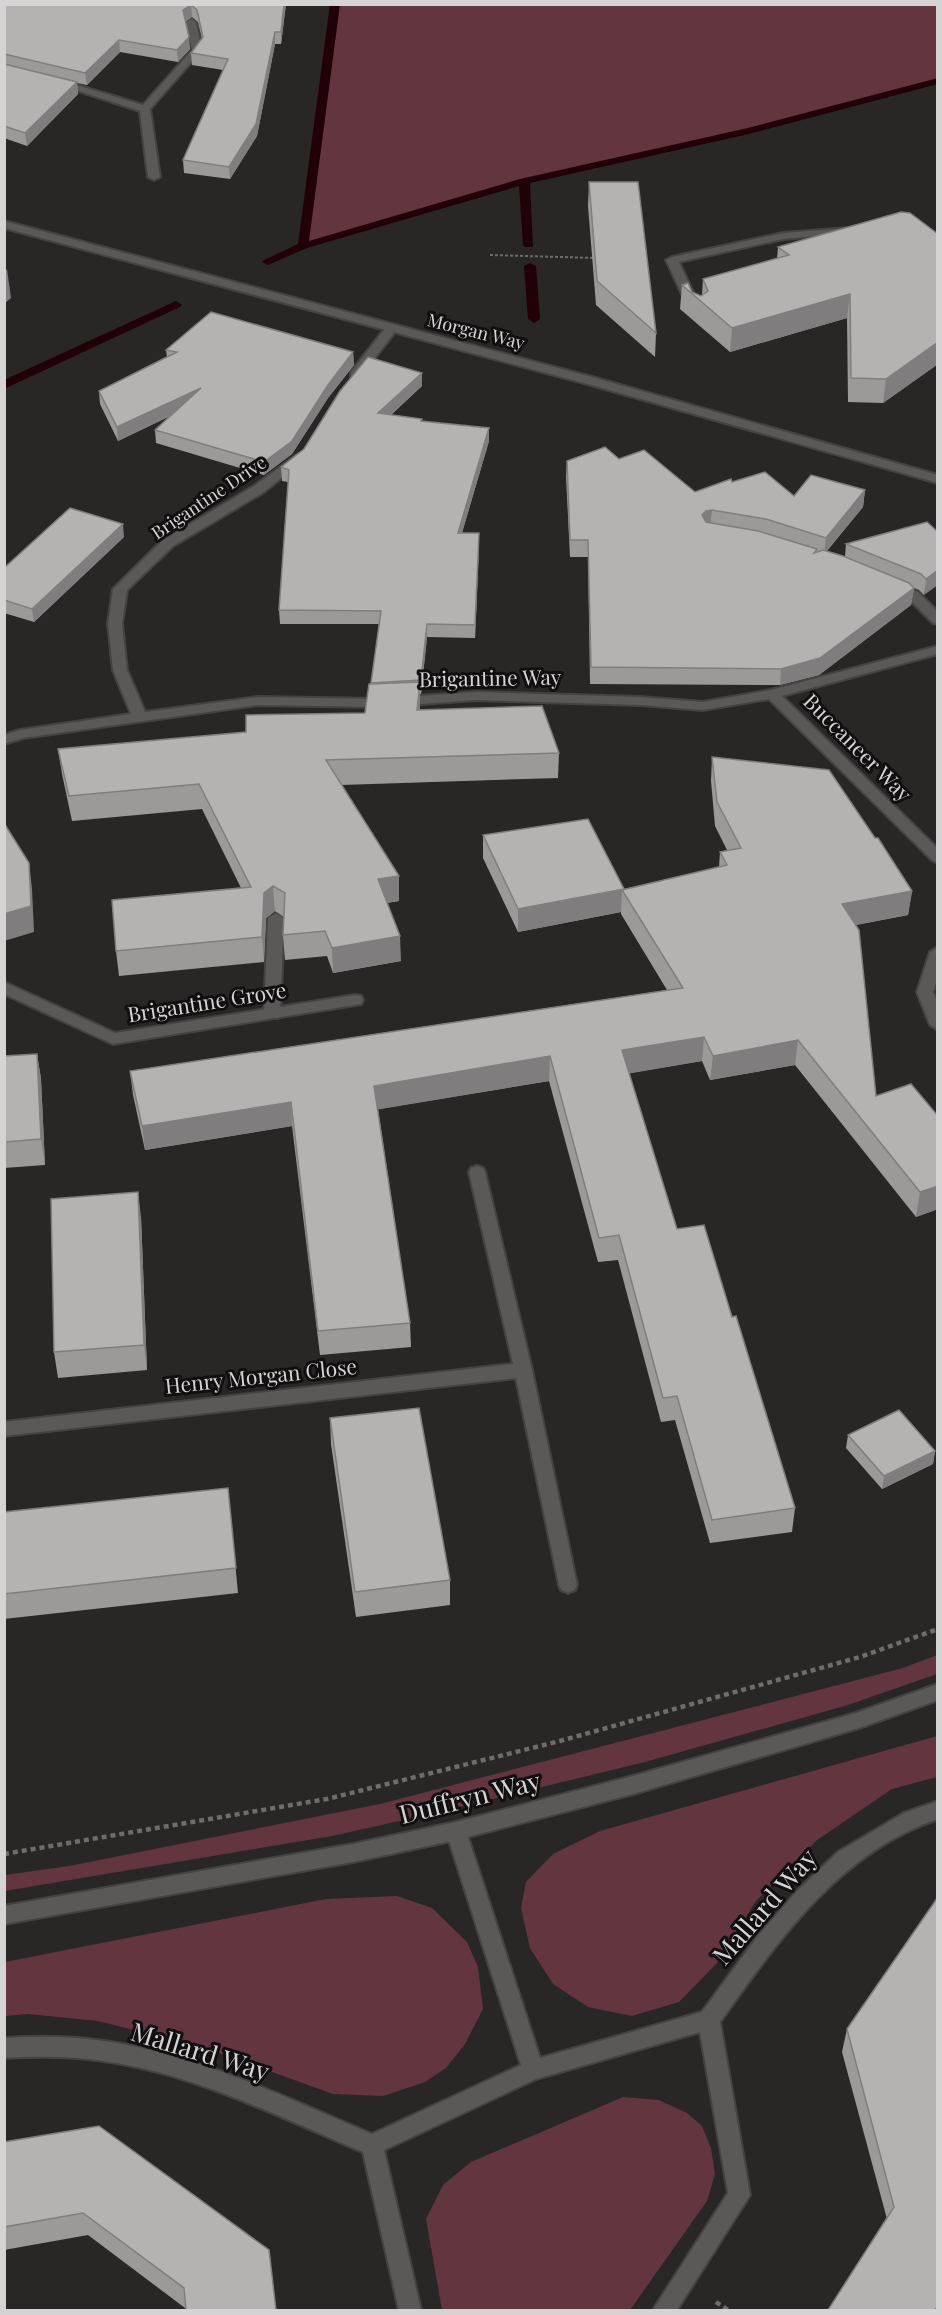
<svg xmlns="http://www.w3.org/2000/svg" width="942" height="2315" font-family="'Playfair Display',serif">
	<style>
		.green { fill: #63353e }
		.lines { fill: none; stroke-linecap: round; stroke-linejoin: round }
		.stream { fill: #220008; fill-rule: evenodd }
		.service-casing { stroke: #454242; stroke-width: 4 }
		.minor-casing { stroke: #454242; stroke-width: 4 }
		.tertiary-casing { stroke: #454242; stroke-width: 4 }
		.path-far1 { stroke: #6f6c6c; stroke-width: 2; stroke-dasharray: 3 2; stroke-linecap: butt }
		.path { stroke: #6f6c6c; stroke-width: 4.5; stroke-dasharray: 5 4; stroke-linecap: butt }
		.service { fill: #5b5858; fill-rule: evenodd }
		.minor { fill: #5b5858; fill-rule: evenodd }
		.tertiary { fill: #5b5858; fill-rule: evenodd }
		.wall { fill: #9c9999 }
		.shaded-wall { fill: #7f7d7d }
		.building { fill: #b5b2b2; stroke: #7f7d7d; stroke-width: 1.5 }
		.labels { text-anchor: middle; stroke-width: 6; stroke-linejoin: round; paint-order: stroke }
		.far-street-label { font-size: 18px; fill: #d5d3d3; stroke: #110f0f }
		.street-label { font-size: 21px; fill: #d5d3d3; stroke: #110f0f }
		.near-street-label { font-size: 26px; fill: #d5d3d3; stroke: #110f0f }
	</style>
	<rect width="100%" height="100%" fill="#292626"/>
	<g class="green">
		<polygon points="335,5 937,5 937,81 749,131 524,181 303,246"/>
		<polygon points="937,1655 937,1674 848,1705 645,1762 431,1814 332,1836 5,1891 5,1875 69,1866 380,1804 903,1668"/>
		<polygon points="937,1736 937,1777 892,1789 817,1840 756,1901 716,1964 679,2002 632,2016 588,2007 553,1984 530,1948 521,1908 526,1882 553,1854 600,1831"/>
		<polygon points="397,1896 432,1908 467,1942 478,1967 483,2009 465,2044 446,2068 425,2082 383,2096 333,2094 205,2048 98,2021 28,2014 5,2016 5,1962 326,1899"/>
		<polygon points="623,2097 659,2100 687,2113 702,2126 711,2148 715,2174 707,2201 630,2310 442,2310 426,2219 443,2185 471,2162"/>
	</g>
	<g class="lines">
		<g class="stream">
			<polygon points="330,4 340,4 309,241 520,179 748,128 938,78 938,84 749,134 530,183 533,247 525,247 523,245 519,186 307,248 268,265 262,262 264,260 298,244"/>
			<polygon points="530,263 536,266 540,319 534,323 528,319 524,266"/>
			<polygon points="176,301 182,305 180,307 4,389 4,380"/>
		</g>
		<g class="service-casing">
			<polygon id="service" points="276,913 284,918 280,1014 278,1018 266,1018 264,1014 268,918"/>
		</g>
		<g class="minor-casing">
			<g id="minor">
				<polygon points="191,19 196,22 202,50 150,109 160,177 154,180 148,177 140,111 51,82 60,80 143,105 192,50 186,22"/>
				<polygon points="848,228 852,229 852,233 783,239 679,262 698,303 692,307 686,303 666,260 672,257 783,233"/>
				<polygon points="391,325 395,326 395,332 359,378 351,378 351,372 387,326"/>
				<polygon points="298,454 302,455 304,458 302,461 264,492 173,546 127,590 122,624 127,670 145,712 258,697 378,699 477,692 640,697 703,702 771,690 938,646 938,654 782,696 938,849 938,863 933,861 769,699 703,710 640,705 477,700 378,707 258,705 23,738 4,744 4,735 20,730 131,714 113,670 108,624 113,589 163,540 254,486"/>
				<polygon points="894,583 918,592 938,612 938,624 933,623 908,598 887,587 889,584"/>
				<polygon points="938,947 938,977 933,992 938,1004 938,1030 930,1025 917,992 930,952"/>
				<polygon points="4,982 115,1033 355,995 361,996 363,1000 361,1004 355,1005 113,1044 4,994"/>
				<polygon points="477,1166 483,1168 485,1172 532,1370 577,1585 575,1590 568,1593 561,1590 559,1585 516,1378 4,1436 4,1422 513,1364 469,1172 471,1168"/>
				<path d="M938 1801V1819C839 1852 778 1941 720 2022L750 2195 677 2310H653L728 2193 700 2032 536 2079 384 2150 421 2310H399L363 2152C277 2116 189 2071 96 2060 65 2056 35 2056 4 2058V2038C35 2036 65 2036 96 2040 191 2051 284 2097 372 2134L521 2065 446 1831 449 1825 456 1822 463 1825 466 1831 540 2058 702 2012 757 1937 797 1891 838 1852 904 1813Z"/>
			</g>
		</g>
		<g class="tertiary-casing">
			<g id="tertiary">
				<polygon points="4,221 592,377 938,475 938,483 584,383 4,228"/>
				<polygon points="938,1684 938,1700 856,1729 633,1794 456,1840 353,1862 4,1924 4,1906 353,1844 456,1822 633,1776 856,1713"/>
			</g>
		</g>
		<polyline class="path-far1" points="490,255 596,258"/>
		<g class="path">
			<polyline points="4,1854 327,1799 560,1741 860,1657 938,1629"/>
			<polyline points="716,2302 728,2310"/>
		</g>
		<use href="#service" class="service"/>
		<use href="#minor" class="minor"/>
		<use href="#tertiary" class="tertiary"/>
	</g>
	<g class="wall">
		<polygon points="4,4 286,4 281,44 275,44 257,136 230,179 184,173 183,160 223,70 192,65 191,53 202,39 198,22 192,17 185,22 190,49 178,62 120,52 87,85 77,83 78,94 27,146 4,138"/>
		<polygon points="589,182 656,333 655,357 596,305 588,206"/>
		<polygon points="938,234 938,364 883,403 848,402 847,318 730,352 680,309 682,285 692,292 701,296 702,295 703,279 777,259 778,247"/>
		<polygon points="166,350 353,352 354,365 328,398 292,454 264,475 156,443 155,430 170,416 118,441 100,404 99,391 167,357"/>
		<polygon points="422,373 422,386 391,415 422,419 422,422 489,441 462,533 479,546 475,638 427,637 421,694 420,694 420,710 559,753 558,778 341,785 399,901 387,903 401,961 333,973 327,956 285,960 283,935 284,917 275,911 266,918 264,962 119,976 116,951 241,888 202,809 72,821 62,774 58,749 246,732 365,713 371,684 379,624 280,624 279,610 288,482 282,481 281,467"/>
		<polygon points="619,459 695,492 732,482 794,496 865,490 863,507 827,551 845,557 846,544 938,532 924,595 919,590 914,588 911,605 819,675 780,685 590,684 588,557 570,557 566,477 567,461"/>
		<polygon points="124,537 34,622 4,613 4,568"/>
		<polygon points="712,757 875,838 912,891 908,915 856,925 876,1096 938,1116 938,1209 916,1217 795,1065 710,1080 702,1061 629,1073 677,1229 732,1317 795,1508 792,1532 710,1543 675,1420 661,1422 618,1260 598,1262 549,1081 378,1109 410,1323 411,1347 320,1355 292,1126 145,1150 133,1095 130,1071 667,990 621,914 621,912 518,932 483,858 483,835 624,889 719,867 720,852 727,850 715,826 711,781"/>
		<polygon points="37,1054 41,1079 45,1165 4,1168 4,1056"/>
		<polygon points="141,1217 147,1370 58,1378 54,1352"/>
		<polygon points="330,1418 450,1580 450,1605 356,1617 331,1444"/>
		<polygon points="848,1435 935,1451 933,1464 882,1489 846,1448"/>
		<polygon points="228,1488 238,1593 4,1619 4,1512"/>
		<polygon points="847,2029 938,2310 887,2219 842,2052"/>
		<polygon points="4,2142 269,2250 185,2308 88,2235 4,2250"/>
	</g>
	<g class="shaded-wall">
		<polygon points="284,4 286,4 281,44 281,32"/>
		<polygon points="191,5 192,17 184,22 183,10"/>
		<polygon points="275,32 275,44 257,136 230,179 229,167"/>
		<polygon points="189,37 190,49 178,62 177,50"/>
		<polygon points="119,40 120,52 87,85 85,73"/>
		<polygon points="77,82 78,94 27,146 25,133"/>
		<polygon points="7,269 11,298 4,304 4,272"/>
		<polygon points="850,294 847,318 730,352 732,328"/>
		<polygon points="938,342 938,364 883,403 886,379"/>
		<polygon points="353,352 354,365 328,398 292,454 264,475 264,462"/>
		<polygon points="422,373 422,386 378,426 378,413"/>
		<polygon points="201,388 202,401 118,441 117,427"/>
		<polygon points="489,428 489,441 458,546 458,533"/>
		<polygon points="865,490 863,507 824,554 826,538"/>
		<polygon points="712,510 710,527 705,528 702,515 706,511"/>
		<polygon points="123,524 124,537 34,622 32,609"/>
		<polygon points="479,533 479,546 475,638 475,625"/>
		<polygon points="938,570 938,585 924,595 926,579"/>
		<polygon points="914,588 911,605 819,675 780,685 781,669"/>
		<polygon points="427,624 427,637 421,694 421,680"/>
		<polygon points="420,682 420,706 417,735 417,710"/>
		<polygon points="29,863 32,889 34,932 4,941 4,914"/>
		<polygon points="399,876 399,901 379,904 378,879"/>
		<polygon points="273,886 275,911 266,918 264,962 262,937 264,893"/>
		<polygon points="622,890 621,912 518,932 518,909"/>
		<polygon points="912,891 908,915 839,928 842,904"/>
		<polygon points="400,936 401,961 333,973 332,948"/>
		<polygon points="704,1037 702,1061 621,1075 622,1050"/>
		<polygon points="798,1040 795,1065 710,1080 713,1056"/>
		<polygon points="37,1054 41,1079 45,1165 41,1139"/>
		<polygon points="550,1056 549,1081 375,1110 374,1086"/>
		<polygon points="291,1102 292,1126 145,1150 142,1126"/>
		<polygon points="938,1186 938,1209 916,1217 920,1192"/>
		<polygon points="138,1192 141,1217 147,1370 144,1345"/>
		<polygon points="935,1451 933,1464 882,1489 884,1476"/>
	</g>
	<g class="building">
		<polygon points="4,4 284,4 281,32 275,32 256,124 229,167 183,160 228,59 191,53 203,37 197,10 191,5 183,10 189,37 177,50 119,40 85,73 4,54"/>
		<polygon points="4,64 77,82 25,133 4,126"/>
		<polygon points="589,182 638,182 656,333 597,281"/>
		<polygon points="901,212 910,213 938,234 938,342 886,379 851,378 850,294 732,328 682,285 688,283 692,292 701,296 708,291 703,279 789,255 778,247"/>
		<polygon points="211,312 353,352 328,385 292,441 264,462 155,430 201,388 117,427 99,391 177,352 166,350"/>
		<polygon points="368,357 422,373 378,413 422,419 421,421 489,428 458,533 479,533 475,625 427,624 421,680 371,683 381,611 279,610 289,470 281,467 304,449 340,391"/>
		<polygon points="605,447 619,459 644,450 695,492 731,479 732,482 765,472 794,496 811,475 865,490 826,538 766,519 712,510 706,511 702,515 706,522 758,531 817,549 814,553 823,550 843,556 909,583 914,588 820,658 781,669 591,667 588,540 570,540 567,461"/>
		<polygon points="70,508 123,524 32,609 4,600 4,568"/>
		<polygon points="927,522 938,532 938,570 926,579 921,574 846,544"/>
		<polygon points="420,682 417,710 542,706 559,753 326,760 399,876 378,879 400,936 332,948 325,931 283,935 285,893 273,886 264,893 262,937 116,951 112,900 251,887 199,784 69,796 58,749 246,732 246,715 365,713 369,684"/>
		<polygon points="712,757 829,770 875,838 878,838 912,891 842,904 859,930 876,1096 911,1084 938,1116 938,1186 920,1192 798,1040 713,1056 704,1037 622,1050 677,1229 704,1225 732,1317 736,1316 795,1508 712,1520 677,1396 663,1398 619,1235 599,1238 550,1056 374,1086 410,1323 318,1331 291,1102 142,1126 130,1071 683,988 622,890 727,865 720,852 741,848 717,802"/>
		<polygon points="588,819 624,889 518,909 483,835"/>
		<polygon points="4,823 29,863 31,906 4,914"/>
		<polygon points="37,1054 41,1139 4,1142 4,1056"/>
		<polygon points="138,1192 144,1345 54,1352 51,1199"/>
		<polygon points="419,1408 450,1580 355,1592 330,1418"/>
		<polygon points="899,1410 935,1451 884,1476 848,1435"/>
		<polygon points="228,1488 236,1568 4,1594 4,1512"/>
		<polygon points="938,1897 938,2306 935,2310 828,2310 894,2207 847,2029"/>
		<polygon points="99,2126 269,2250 276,2310 186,2310 184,2288 83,2213 4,2227 4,2142"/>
	</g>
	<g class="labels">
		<g class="far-street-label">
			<text transform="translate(476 332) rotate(14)" y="6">Morgan Way</text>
			<text transform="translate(209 498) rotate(-34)" y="6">Brigantine Drive</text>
		</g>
		<g class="street-label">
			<text transform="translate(490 679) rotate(-1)" y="7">Brigantine Way</text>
			<text transform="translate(857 748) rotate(45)" y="7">Buccaneer Way</text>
			<text transform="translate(207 1003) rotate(-9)" y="7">Brigantine Grove</text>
			<text transform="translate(261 1377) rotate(-6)" y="7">Henry Morgan Close</text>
		</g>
		<g class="near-street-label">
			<text transform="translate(470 1798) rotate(-14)" y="9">Duffryn Way</text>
			<text transform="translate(765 1907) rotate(-49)" y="9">Mallard Way</text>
			<text transform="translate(200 2052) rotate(17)" y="9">Mallard Way</text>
		</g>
	</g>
	<rect width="942" height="2315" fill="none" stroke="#d5d3d3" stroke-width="12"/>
</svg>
